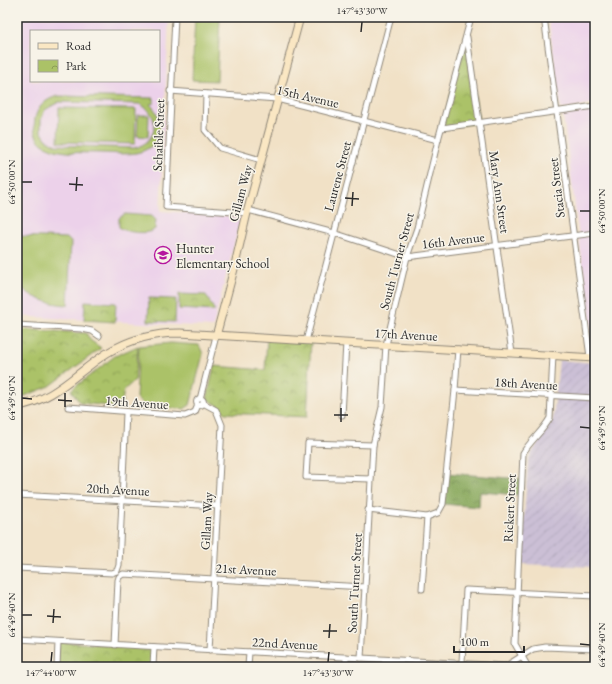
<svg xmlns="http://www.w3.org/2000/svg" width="612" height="684" font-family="'EB Garamond',serif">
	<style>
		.built { fill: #ecd1ea; fill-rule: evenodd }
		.industrial { fill: url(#industrial-furrows) }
		.forest { fill: url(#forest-crowns); stroke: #5a6a44 }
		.park { fill: url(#park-crowns); stroke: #6b7649 }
		.pitch { fill: #abc267; stroke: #6b7649; fill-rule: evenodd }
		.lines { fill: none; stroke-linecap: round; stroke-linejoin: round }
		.street-casing { stroke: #8e8678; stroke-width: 7 }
		.secondary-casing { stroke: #8e8678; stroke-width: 9 }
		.street { stroke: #fff; stroke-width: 5 }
		.secondary { stroke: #fae7c3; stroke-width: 7 }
		.ticks { fill: none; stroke: #2b2b2b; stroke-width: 1.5 }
		.labels { text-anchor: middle; stroke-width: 3; stroke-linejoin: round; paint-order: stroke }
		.street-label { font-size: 13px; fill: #2b2b2b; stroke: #f7f3e8 }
		.poi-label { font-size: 13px; fill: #2b2b2b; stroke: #f7f3e8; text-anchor: start }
		.neatline { fill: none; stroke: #2b2b2b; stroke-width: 1.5 }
		.ticks-label { font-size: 10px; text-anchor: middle; fill: #2b2b2b }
	</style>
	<defs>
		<pattern id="industrial-furrows" width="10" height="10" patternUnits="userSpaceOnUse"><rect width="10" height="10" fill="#cbbfd5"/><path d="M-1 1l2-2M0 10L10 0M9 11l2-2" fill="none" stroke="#aea4b7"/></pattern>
		<pattern id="forest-crowns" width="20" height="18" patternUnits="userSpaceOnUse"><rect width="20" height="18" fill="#88a85c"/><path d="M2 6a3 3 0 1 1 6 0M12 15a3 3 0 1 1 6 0" fill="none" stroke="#6f894c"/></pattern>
		<pattern id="park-crowns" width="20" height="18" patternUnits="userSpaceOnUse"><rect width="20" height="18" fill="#abc267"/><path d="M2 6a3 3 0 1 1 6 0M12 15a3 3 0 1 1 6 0" fill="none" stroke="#8b9e55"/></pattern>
	</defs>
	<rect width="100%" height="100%" fill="#f7f3e8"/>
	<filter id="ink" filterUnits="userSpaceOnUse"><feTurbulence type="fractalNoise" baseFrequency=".025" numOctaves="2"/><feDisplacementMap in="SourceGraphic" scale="8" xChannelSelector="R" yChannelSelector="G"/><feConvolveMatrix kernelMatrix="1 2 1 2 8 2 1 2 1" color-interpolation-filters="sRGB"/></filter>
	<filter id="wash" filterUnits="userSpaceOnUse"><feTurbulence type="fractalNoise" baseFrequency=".012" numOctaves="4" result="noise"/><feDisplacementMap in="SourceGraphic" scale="16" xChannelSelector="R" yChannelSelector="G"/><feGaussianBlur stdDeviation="0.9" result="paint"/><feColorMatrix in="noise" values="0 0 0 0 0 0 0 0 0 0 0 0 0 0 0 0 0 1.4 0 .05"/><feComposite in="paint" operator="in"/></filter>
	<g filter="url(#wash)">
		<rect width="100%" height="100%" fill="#f1e1c6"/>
		<g class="built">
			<path d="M17 17H169L160 211 241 217 213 327 17 316ZM31 31H159V81H31Z"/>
			<polygon points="548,17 595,17 595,103 561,109"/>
			<polygon points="595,109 595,351 594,351 563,115"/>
		</g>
		<polygon class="industrial" points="559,360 595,363 595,567 521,564 528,459 553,419"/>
		<polygon class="forest" points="446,473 522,479 521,495 480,492 479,507 443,504"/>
		<g class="park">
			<polygon points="466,35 479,123 442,128"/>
			<polygon points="179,294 206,295 215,311 179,309"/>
			<polygon points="149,298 176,299 175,322 148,321"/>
			<polygon points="85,301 116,303 115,322 84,320"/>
			<polygon points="17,329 86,333 90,340 101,348 50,386 17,399"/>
			<polygon points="267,339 311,341 307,417 225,413 219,406 207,399 214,366 265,370"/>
			<polygon points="138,346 135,380 124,390 121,407 80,403 71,390 115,356"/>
			<polygon points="58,642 154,647 153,667 57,667"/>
		</g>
		<g class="pitch">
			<polygon points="195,17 220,18 217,81 192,80"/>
			<path d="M58 96 154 98V103L150 104C165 118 164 143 143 151 131 156 114 153 101 153 77 152 27 158 35 118 38 106 46 99 58 96ZM59 102 139 104C162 114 158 143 134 148L56 145 47 140 41 131V120L45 110Z"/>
			<polygon points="59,108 136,109 135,144 58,142"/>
			<polygon points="138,115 149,115 148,137 137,136"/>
			<path d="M125 214 152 216 156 220 155 229C150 235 125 233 119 227V218Z"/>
			<path d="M17 236 67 238 71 242 68 305C48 304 30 298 17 283Z"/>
			<polygon points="171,343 199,345 203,354 190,405 184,409 144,406 136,398 139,346"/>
		</g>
	</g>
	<g filter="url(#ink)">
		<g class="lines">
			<g class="street-casing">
				<g id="street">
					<polyline points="175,17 166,207 247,213"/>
					<polyline points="544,17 590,357"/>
					<polyline points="467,37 512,353"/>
					<polyline points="170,91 277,99 438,140"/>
					<polyline points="206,94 205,130 220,148 261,160"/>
					<polyline points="442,128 595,106"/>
					<polyline points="248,210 334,233 407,257 595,233"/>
					<polyline points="17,325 82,329 92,331 99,336"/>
					<polyline points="306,341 391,17"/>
					<polyline points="455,390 595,398"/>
					<circle cx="200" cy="402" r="3.5"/>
					<polyline points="200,399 216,336"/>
					<polyline points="203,403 216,410 222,425 210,650"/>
					<polyline points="68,407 185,416 195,412 198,405"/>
					<polyline points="342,415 346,343"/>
					<polyline points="371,479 306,477 308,443 373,445"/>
					<polyline points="17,495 218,506"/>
					<polyline points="368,510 427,517 438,513 443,504 455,390 458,349"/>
					<polyline points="17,568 112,573 117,571 119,565 126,413"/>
					<polyline points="422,589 427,517"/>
					<polyline points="17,639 506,666 533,649 545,647 595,649"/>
					<polyline points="115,645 118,580 119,577 123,574 365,587"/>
					<polyline points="361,658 373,445 382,407 386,345 407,257 417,228 438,140 471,17"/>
					<polyline points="462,662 466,590 595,596"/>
					<polyline points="57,667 58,642"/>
					<polyline points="153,667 154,647"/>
					<polyline points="248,667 249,652"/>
					<polyline points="346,667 346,657"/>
					<path d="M528 667 515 644 523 453C531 440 543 431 550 418L553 355"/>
				</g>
			</g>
			<g class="secondary-casing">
				<g id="secondary">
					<polyline points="216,336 234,269 247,213 300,17"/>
					<path d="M17 406C54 401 77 372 107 353 130 339 153 333 180 333L595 358"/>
				</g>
			</g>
			<use href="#street" class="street"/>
			<use href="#secondary" class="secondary"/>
		</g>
	</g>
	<path class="ticks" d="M361 32 362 22M22 182H32M69 184 83 185M76 191 77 177M345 198 359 199M352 206 353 192M580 211H590M22 398 32 399M58 400 72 401M65 407V393M334 415H348M341 422V408M580 427 590 428M22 615H32M47 616 61 617M53 623 54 609M323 631H337M329 638 330 624M580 644 590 645M51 662 52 652M328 662 329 652"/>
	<defs>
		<g id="school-ring" transform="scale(0.9)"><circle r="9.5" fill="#f7f3e8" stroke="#b5179e" stroke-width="1.5"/><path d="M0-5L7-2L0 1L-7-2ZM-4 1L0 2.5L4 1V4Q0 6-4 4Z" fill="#b5179e"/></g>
	</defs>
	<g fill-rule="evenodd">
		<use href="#school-ring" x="163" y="255"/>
	</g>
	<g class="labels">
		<g class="street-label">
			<text transform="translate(308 96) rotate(13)" y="5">15th Avenue</text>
			<text transform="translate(158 135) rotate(-88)" y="5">Schaible Street</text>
			<text transform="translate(337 176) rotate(-75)" y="5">Laurene Street</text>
			<text transform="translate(556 188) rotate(-97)" y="5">Stacia Street</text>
			<text transform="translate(500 192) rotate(82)" y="5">Mary Ann Street</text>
			<text transform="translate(240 193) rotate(-75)" y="5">Gillam Way</text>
			<text transform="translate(453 240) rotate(-7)" y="5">16th Avenue</text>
			<text transform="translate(396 261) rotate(-75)" y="5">South Turner Street</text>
			<text transform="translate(406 334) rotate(3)" y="5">17th Avenue</text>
			<text transform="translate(526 383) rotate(3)" y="5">18th Avenue</text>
			<text transform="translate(137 402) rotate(4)" y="5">19th Avenue</text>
			<text transform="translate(118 489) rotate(3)" y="5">20th Avenue</text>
			<text transform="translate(509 508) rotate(-87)" y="5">Rickert Street</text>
			<text transform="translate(206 521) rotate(-87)" y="5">Gillam Way</text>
			<text transform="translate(246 569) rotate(3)" y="5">21st Avenue</text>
			<text transform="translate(354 583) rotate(-87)" y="5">South Turner Street</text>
			<text transform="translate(285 643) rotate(3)" y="5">22nd Avenue</text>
		</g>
		<g class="poi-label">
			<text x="176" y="253">Hunter<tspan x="176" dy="15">Elementary School</tspan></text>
		</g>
	</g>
	<rect width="612" height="684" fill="none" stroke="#f7f3e8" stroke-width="44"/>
	<rect x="30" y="30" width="130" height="52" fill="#f7f3e8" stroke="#a5a39c"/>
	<rect x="38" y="43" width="20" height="6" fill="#fae7c3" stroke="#a5a39c"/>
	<text x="66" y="50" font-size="12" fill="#2b2b2b">Road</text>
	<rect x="38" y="60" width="20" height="12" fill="url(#park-crowns)" stroke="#a5a39c"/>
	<text x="66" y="70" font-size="12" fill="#2b2b2b">Park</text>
	<path d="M454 646v6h70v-6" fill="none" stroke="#2b2b2b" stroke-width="2"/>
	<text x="460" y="646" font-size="12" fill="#2b2b2b" stroke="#f7f3e8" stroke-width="3" paint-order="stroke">100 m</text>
	<rect x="22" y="22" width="568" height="640" class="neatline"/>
	<g class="ticks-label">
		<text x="362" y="14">147°43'30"W</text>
		<text transform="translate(11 182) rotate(-90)" y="4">64°50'00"N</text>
		<text transform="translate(601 211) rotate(-90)" y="4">64°50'00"N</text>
		<text transform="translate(11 398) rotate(-90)" y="4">64°49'50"N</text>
		<text transform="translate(601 428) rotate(-90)" y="4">64°49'50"N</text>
		<text transform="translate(11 615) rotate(-90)" y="4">64°49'40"N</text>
		<text transform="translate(601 645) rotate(-90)" y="4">64°49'40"N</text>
		<text x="51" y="676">147°44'00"W</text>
		<text x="328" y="676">147°43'30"W</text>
	</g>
</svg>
